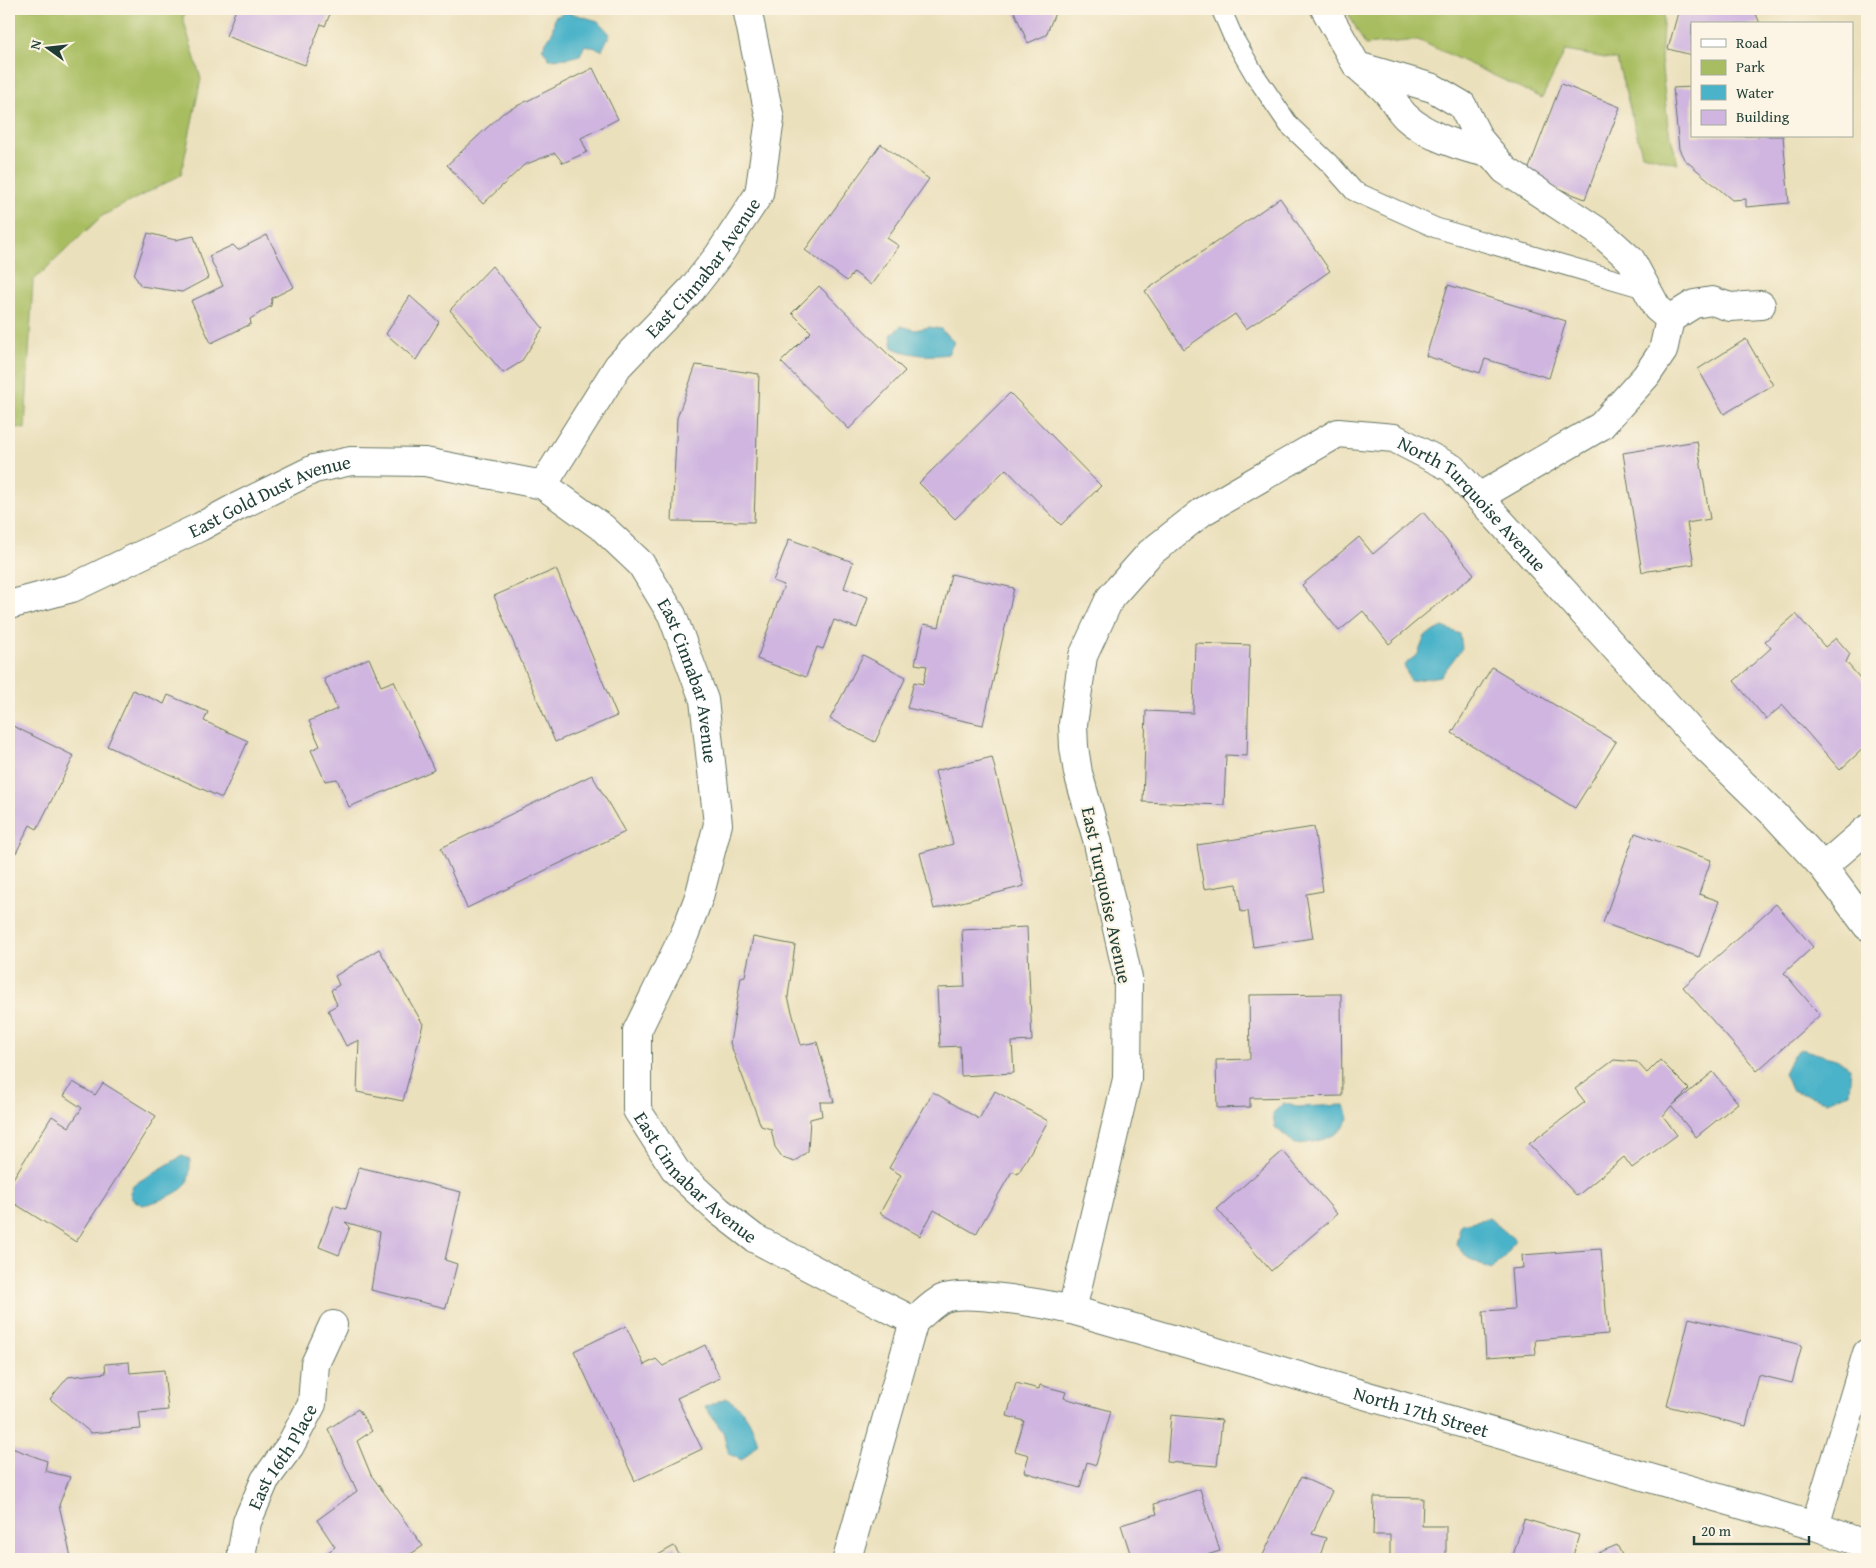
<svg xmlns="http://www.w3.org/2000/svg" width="1876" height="1568" font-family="'Gentium Book Plus',serif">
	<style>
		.green { fill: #a8bd61; stroke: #647d4a }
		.water { fill: #4bb3c9; stroke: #35787e }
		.building { fill: #cfb5e0 }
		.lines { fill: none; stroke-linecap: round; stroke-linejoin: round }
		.lane-casing { stroke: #667664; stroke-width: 21 }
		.street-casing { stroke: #667664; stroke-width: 30 }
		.lane { stroke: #fff; stroke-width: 19 }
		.street { stroke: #fff; stroke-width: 28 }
		.labels { text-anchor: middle; stroke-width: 4; stroke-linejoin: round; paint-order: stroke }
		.street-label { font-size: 19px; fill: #1f3d34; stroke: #fcf5e5 }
	</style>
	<rect width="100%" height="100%" fill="#fcf5e5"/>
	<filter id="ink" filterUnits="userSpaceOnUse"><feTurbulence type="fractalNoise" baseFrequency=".02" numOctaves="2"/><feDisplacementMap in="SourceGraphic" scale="10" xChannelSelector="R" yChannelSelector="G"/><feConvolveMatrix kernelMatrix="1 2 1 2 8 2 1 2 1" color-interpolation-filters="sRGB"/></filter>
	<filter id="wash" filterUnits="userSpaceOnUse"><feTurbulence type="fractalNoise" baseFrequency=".0096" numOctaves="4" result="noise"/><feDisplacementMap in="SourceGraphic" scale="20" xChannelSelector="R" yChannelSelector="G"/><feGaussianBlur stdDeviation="1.12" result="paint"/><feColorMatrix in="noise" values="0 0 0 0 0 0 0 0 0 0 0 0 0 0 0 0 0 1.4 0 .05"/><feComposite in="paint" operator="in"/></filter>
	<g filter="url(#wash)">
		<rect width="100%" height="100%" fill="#ebe0bc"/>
		<g class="green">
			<polygon points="9,9 186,9 183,18 201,79 181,175 102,216 33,281 25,429 9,426"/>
			<polygon points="1346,9 1664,9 1661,59 1668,126 1678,164 1642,154 1617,60 1565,51 1542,98 1418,40 1365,45"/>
		</g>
		<g class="water">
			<polygon points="567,12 598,21 610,34 602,50 585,45 580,55 568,58 549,59 542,48 552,33 555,17"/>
			<path d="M901 326 915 330 929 327 941 329 954 342 948 354C928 357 912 355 893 348L891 335Z"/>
			<polygon points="1443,627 1460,634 1462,648 1441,676 1410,681 1404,665 1418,654 1425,636"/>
			<polygon points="1801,1049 1836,1059 1851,1067 1849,1093 1826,1101 1791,1090 1784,1073 1793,1055"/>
			<path d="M1284 1103 1297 1107 1345 1105 1349 1118C1341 1138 1315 1143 1295 1144L1275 1127 1273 1113Z"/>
			<path d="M182 1156 190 1159C190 1168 190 1179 185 1186 178 1194 152 1204 142 1205L132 1199 130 1193 133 1185Z"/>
			<polygon points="1489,1218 1515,1240 1506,1256 1491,1269 1468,1258 1456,1244 1461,1224"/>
			<path d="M726 1398C746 1410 751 1422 758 1443L742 1460 729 1454 723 1432 705 1407Z"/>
		</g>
		<g id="blocks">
			<g class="building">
				<polygon points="236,9 332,9 325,26 321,24 305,65 226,36"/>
				<polygon points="1013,9 1053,9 1055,13 1046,35 1028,43"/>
				<polygon points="1679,9 1756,9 1755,12 1759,21 1758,24 1692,24 1692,55 1668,49"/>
				<polygon points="593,68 618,119 581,138 587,152 563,163 555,153 524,165 483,204 447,165 503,113"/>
				<polygon points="1561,84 1620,107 1585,199 1526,176"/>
				<polygon points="1692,87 1692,136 1783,136 1789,203 1746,207 1746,199 1732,200 1684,159 1679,149 1673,88"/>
				<polygon points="881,144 929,179 887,238 899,246 871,285 854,272 847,281 805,250"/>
				<polygon points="1280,198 1330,271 1246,329 1235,314 1184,349 1145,291"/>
				<polygon points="148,233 175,240 194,236 208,278 182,292 141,286 134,275"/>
				<polygon points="267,235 294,287 272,298 271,306 250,319 251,324 211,343 191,301 223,286 209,256 233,245 238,250"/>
				<polygon points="492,266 543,328 521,362 503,373 450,310"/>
				<polygon points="1448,285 1566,321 1549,378 1485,359 1480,373 1426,356"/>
				<polygon points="819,286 905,371 849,429 781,362 811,332 792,313"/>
				<polygon points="410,296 439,322 416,360 386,334"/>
				<polygon points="1746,339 1773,385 1724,414 1698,369"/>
				<polygon points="696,365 759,374 754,522 672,521 677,418"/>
				<polygon points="1010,393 1101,486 1061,525 1006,469 955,519 919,483"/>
				<polygon points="1697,441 1710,519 1687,523 1694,564 1642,572 1623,453"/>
				<polygon points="1423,512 1474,574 1389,644 1363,611 1339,631 1302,585 1359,537 1373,554"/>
				<polygon points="789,539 853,562 844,588 868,597 857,628 834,620 823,649 817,647 806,677 757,659 784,585 773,581"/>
				<polygon points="556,569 617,716 555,742 494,596"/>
				<polygon points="951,574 1014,588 983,725 907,708 914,682 923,684 927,666 915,664 924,624 939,627"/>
				<polygon points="1796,614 1825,647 1836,638 1850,654 1846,662 1867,686 1867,745 1840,770 1783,705 1766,719 1734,681 1771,648 1765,641"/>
				<polygon points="1195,643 1250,645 1247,756 1226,755 1224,805 1143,802 1146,711 1193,713"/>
				<polygon points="863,655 906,677 875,742 830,719"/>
				<polygon points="369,658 381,686 394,681 434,770 349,807 337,779 325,781 311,750 320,746 309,721 337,709 324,679"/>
				<polygon points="1492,667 1616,742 1575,808 1452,733"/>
				<polygon points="133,690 164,704 168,695 208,712 204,721 248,741 222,798 107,746"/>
				<polygon points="13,726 74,756 37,829 30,825 16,853 9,849 9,735"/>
				<polygon points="992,757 1024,886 934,909 920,853 953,844 935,771"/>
				<polygon points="592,775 625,832 467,908 441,848"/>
				<polygon points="1314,827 1323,891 1306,894 1313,938 1253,947 1248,911 1241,912 1237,884 1204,889 1197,845"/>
				<polygon points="1635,833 1711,860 1699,894 1719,901 1699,957 1603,923"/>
				<polygon points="1776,904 1813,947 1784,973 1820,1015 1757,1071 1683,987"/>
				<polygon points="1027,927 1032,1041 1012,1042 1014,1073 961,1076 960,1046 940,1047 937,988 965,987 962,930"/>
				<polygon points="753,937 795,945 788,997 801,1045 817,1042 834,1102 820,1102 822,1116 810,1119 808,1151 794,1162 783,1158 775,1147 771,1129 761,1126 730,1043 741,977 745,976"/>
				<polygon points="379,949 423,1024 403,1101 357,1092 359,1040 346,1046 328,1010 337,1005 331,990 339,985 335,976"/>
				<polygon points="1341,994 1342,1096 1250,1098 1250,1107 1217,1108 1216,1060 1250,1059 1249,995"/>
				<polygon points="1614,1060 1637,1062 1647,1073 1660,1060 1689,1089 1673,1105 1713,1072 1738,1103 1696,1137 1671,1106 1663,1116 1677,1135 1632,1168 1624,1157 1577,1196 1529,1144 1585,1102 1575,1089"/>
				<polygon points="73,1082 95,1095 103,1083 156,1116 76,1242 9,1200 9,1185 52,1116 69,1127 82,1108 64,1096"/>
				<polygon points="995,1091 1048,1121 1018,1174 1012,1171 976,1234 934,1210 920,1236 880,1213 901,1175 889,1168 933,1092 979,1119"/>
				<polygon points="1283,1151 1337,1214 1271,1271 1217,1209"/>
				<polygon points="359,1167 461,1192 445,1260 457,1264 446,1308 371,1290 380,1232 345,1222 350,1227 339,1255 319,1247 334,1205 346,1209"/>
				<polygon points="1601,1249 1608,1334 1535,1340 1536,1354 1486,1357 1483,1311 1514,1309 1511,1269 1523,1268 1522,1255"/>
				<polygon points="1689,1318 1802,1345 1792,1383 1759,1375 1746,1426 1667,1406"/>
				<polygon points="626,1326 644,1365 656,1359 663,1366 705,1345 720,1378 677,1398 702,1449 635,1481 574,1351"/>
				<polygon points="129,1362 130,1373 164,1370 168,1410 139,1413 141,1429 91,1433 50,1399 68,1377 106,1373 105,1364"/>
				<polygon points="1016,1383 1039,1389 1040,1385 1066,1392 1064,1398 1111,1411 1096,1465 1087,1462 1080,1488 1024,1472 1029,1455 1015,1451 1024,1421 1007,1416"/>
				<polygon points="358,1409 372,1431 357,1441 371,1475 423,1546 403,1559 323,1559 321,1557 335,1547 317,1520 357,1491 328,1429"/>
				<polygon points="1171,1415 1222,1420 1217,1466 1167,1462"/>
				<polygon points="9,1447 47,1461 45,1471 70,1477 59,1505 71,1557 63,1559 9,1559"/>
				<polygon points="1301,1477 1332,1491 1312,1534 1326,1538 1319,1559 1261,1559"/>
				<polygon points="1200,1489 1220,1551 1194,1559 1132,1559 1121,1525 1157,1514 1154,1504"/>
				<polygon points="1374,1497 1423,1498 1422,1526 1446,1526 1446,1559 1390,1559 1390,1535 1373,1535"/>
				<polygon points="1524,1519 1579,1535 1572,1559 1512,1559"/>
				<polygon points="1617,1545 1624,1559 1584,1559"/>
				<polygon points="674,1546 682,1559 651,1559"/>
			</g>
		</g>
	</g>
	<g filter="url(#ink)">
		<use href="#blocks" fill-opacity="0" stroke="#667664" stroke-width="1"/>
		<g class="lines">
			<g class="lane-casing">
				<polyline id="lane" points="1221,9 1234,39 1255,75 1289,125 1333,167 1354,191 1436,228 1647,289"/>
			</g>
			<g class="street-casing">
				<g id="street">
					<polyline points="1325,9 1357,66 1433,88 1462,105 1479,139 1505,170 1602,234 1631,260 1657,308 1670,319 1663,351 1646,376 1601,426 1479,497"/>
					<path d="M1362 70C1370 77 1380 84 1388 93 1394 100 1399 111 1406 117 1425 135 1466 150 1491 153"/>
					<polyline points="1670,319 1694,304 1712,301 1730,307 1761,305"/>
					<path id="s1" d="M543 485 618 366 692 289 718 256 759 194 770 119 747 9"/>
					<path id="s2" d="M9 605 72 588 200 527 235 508 314 469 351 461 425 462 543 485 603 528 641 564 672 615 704 700 718 824 699 897 685 933 637 1031V1110L676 1171 719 1211 754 1238 866 1297 914 1321"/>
					<polyline points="1823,867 1867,829"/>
					<path id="s3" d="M1072 1310 1127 1079 1128 978 1097 839 1078 773 1074 747 1073 724 1083 656 1110 598 1150 553 1202 512 1338 433 1394 438 1452 468 1706 748 1775 815 1823 867 1867 926"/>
					<polyline points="1815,1526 1867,1353"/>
					<path id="s4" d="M243 1559 242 1551 247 1522 265 1480 290 1446 312 1404 315 1364 333 1325"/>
					<path id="s5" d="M847 1559 914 1321C923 1314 932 1304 942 1299 964 1289 1046 1304 1072 1310L1815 1526 1867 1545"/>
				</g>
			</g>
			<use href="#lane" class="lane"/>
			<use href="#street" class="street"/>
		</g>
	</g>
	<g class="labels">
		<g class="street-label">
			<text dy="7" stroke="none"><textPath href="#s1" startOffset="271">East Cinnabar Avenue</textPath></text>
			<text dy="7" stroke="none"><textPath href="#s2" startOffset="284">East Gold Dust Avenue</textPath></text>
			<text dy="7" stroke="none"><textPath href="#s3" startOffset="1175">North Turquoise Avenue</textPath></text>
			<text dy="7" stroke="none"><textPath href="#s2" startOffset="821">East Cinnabar Avenue</textPath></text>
			<text transform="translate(1107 895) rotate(78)" y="7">East Turquoise Avenue</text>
			<text dy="7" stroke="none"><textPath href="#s2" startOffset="1361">East Cinnabar Avenue</textPath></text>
			<text dy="7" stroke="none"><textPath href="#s5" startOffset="778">North 17th Street</textPath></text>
			<text dy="7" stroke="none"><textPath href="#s4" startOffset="112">East 16th Place</textPath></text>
		</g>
	</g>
	<rect width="1876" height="1568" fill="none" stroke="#fcf5e5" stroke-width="30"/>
	<rect x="1691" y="22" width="162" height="115" fill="#fcf5e5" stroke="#a4ab9e"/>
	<rect x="1701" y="39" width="25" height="8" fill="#ffffff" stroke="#a4ab9e"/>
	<text x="1736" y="48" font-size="15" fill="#1f3d34">Road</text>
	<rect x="1701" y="60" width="25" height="15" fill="#a8bd61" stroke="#a4ab9e"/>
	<text x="1736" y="72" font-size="15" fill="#1f3d34">Park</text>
	<rect x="1701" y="85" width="25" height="15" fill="#4bb3c9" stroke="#a4ab9e"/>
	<text x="1736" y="98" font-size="15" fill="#1f3d34">Water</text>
	<rect x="1701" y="110" width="25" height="15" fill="#cfb5e0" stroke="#a4ab9e"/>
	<text x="1736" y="122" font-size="15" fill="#1f3d34">Building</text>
	<g transform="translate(48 48) rotate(285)" stroke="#fcf5e5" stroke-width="4" paint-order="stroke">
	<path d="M0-4L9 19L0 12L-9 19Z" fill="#1f3d34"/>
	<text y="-8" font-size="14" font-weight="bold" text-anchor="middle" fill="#1f3d34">N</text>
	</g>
	<path d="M1694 1536v8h115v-8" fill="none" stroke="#1f3d34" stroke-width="2.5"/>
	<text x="1701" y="1536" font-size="15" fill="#1f3d34" stroke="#fcf5e5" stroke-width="4" paint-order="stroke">20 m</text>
</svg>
